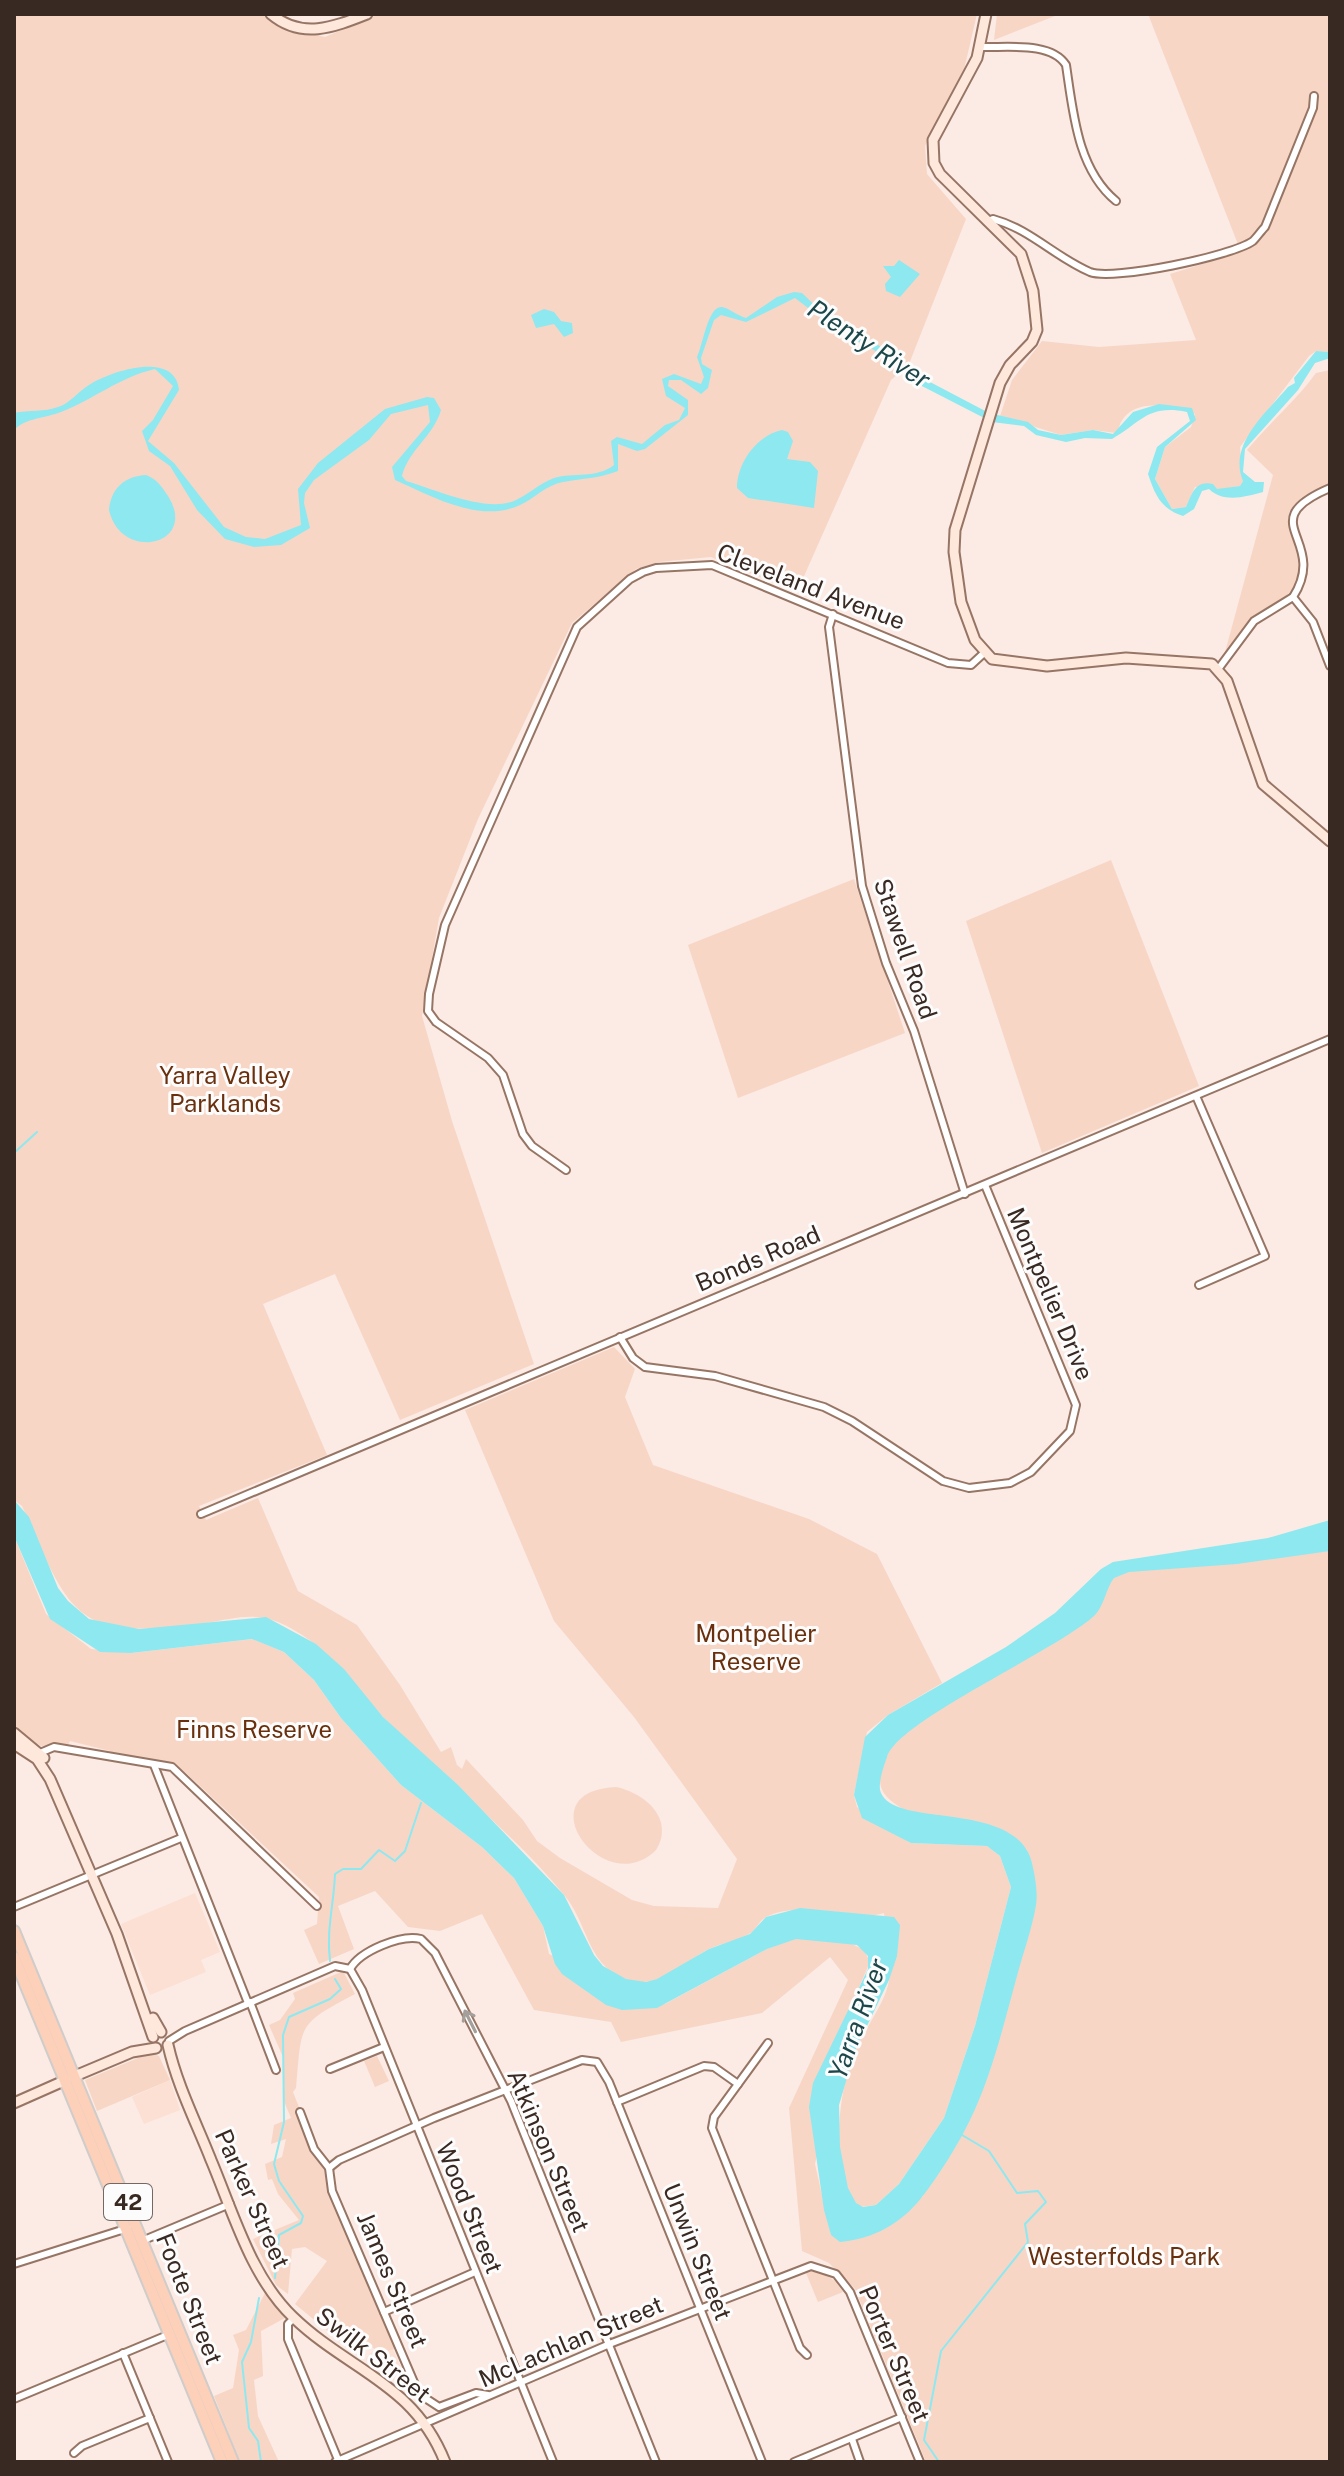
<svg xmlns="http://www.w3.org/2000/svg" width="1344" height="2476" font-family="'Public Sans',sans-serif">
	<style>
		.built { fill: #fce0d3 }
		.green { fill: #f8d6c6 }
		.water { fill: #8de8f0 }
		.lines { fill: none; stroke-linecap: round; stroke-linejoin: round }
		.stream { stroke: #8de8f0; stroke-width: 2 }
		.street-casing { stroke: #977565; stroke-width: 10 }
		.secondary-casing { stroke: #977565; stroke-width: 13 }
		.primary-casing { stroke: #cfccca; stroke-width: 14 }
		.street { stroke: #fff; stroke-width: 6 }
		.secondary { stroke: #fee8dc; stroke-width: 9 }
		.primary { stroke: #fdd0ba; stroke-width: 10 }
		.oneway { stroke: #a59f9c }
		.labels { text-anchor: middle; stroke-width: 6; stroke-linejoin: round; paint-order: stroke }
		.shield { fill: #fcfcfc; stroke: #736863; stroke-width: 2 }
		.shield-label { font-size: 22px; font-weight: bold; fill: #382922 }
		.street-label { font-size: 24px; fill: #382922; stroke: #fcfcfc }
		.park-label { font-size: 24px; fill: #6a300d; stroke: #fcfcfc }
		.water-label { font-size: 26px; font-style: italic; fill: #1c474a; stroke: #fcfcfc }
	</style>
	<rect width="100%" height="100%" fill="#fbebe4"/>
	<g class="built">
		<polygon points="195,1893 220,1952 201,1960 206,1972 150,1995 121,1924"/>
		<polygon points="170,2080 180,2110 144,2124 132,2097"/>
		<polygon points="374,2349 380,2353 393,2349 412,2394 366,2359"/>
	</g>
	<g class="green">
		<path d="M14 14H267L273 24 325 37 378 14H977L963 74 925 146 927 174 966 219 909 364 891 380 797 592 711 557 659 562 636 569 572 623 478 819 439 918 422 1016 452 1121 534 1364 400 1420 335 1274 263 1304 327 1455 199 1506 206 1520 258 1498 298 1591 357 1625 400 1685 441 1752 451 1747 457 1765 462 1769 466 1759 523 1820 537 1841 560 1858 632 1900 654 1906 718 1908 737 1859 634 1717 554 1621 465 1410 614 1347 635 1369 625 1397 653 1465 809 1519 877 1554 942 1683 888 1715 867 1732 854 1795 857 1807 911 1843 987 1846 1000 1856 1011 1887 975 2026 944 2118 899 2184 876 2205 859 2207C828 2170 838 2087 857 2047 866 2027 885 2003 889 1981 893 1961 886 1933 884 1913L872 1916C843 1913 792 1903 766 1917 759 1921 756 1930 749 1934 737 1941 722 1943 709 1949 687 1960 660 1988 633 1981 587 1970 590 1927 565 1896 511 1830 442 1779 384 1718 352 1683 324 1641 278 1622 255 1612 231 1619 207 1623 74 1641 72 1618 22 1506L14 1500Z"/>
		<polygon points="997,14 1060,14 994,40"/>
		<path d="M1148 14H1330V352L1316 351 1309 356 1240 447 1243 481 1240 486 1217 490 1195 487 1186 507 1172 509 1155 479 1165 447 1191 427 1195 414C1174 407 1136 396 1121 422 1119 426 1119 430 1116 433L1093 430 1061 435 1000 416 1012 380 1042 341 1099 347 1196 340 1170 274 1241 252Z"/>
		<path d="M1330 370V485L1302 497 1289 512C1290 528 1302 552 1302 561 1301 599 1269 602 1247 625 1238 634 1231 646 1224 656L1273 475 1247 450C1269 423 1295 402 1316 373Z"/>
		<polygon points="1111,860 1199,1086 1042,1153 966,921"/>
		<polygon points="854,879 905,1033 738,1098 688,945"/>
		<path d="M14 1536 46 1614 91 1649 131 1653 253 1639 284 1652 314 1680 341 1718 401 1785 482 1847 514 1878 543 1926 549 1954 665 2004 767 1949 796 1938 848 1942 864 1950 870 1962 851 2006 815 2164 831 2235 902 2216 923 2196 1029 1858 906 1811C868 1789 881 1778 887 1739L1109 1577 1142 1567 1330 1543V2462H926L855 2289 829 2263 802 2251 789 2108 848 1980 830 1957 762 2013 621 2042 611 2022 534 2010 482 1914 440 1931 408 1927 375 1891 338 1906 354 1949 319 1964 304 1930 317 1924 319 1897 186 1773 170 1763 112 1755 110 1751 70 1741 68 1745 41 1746 14 1731Z"/>
		<path d="M616 1787C645 1793 675 1819 656 1850 604 1902 523 1791 616 1787Z"/>
		<path d="M343 1971 355 1994C296 2025 302 2024 296 2088L293 2092 395 2349 380 2353 361 2339 352 2351 295 2304 327 2261 305 2247 292 2249 288 2294 276 2285 253 2239 299 2220 278 2194 272 2179 268 2180 265 2164 282 2157 286 2139 271 2144 274 2125 291 2118 283 2099V2057L269 2025 280 2020 295 1999 293 1993Z"/>
		<polygon points="150,2053 159,2056 170,2080 97,2111 85,2080"/>
		<polygon points="377,2056 389,2081 375,2087 364,2061"/>
		<polygon points="818,2270 835,2281 843,2292 818,2302 806,2273"/>
		<polygon points="265,2293 285,2318 261,2331 263,2376 254,2380 258,2416 279,2462 240,2462 214,2396 233,2388 239,2350 233,2335 246,2330"/>
	</g>
	<g class="water">
		<polygon points="899,260 920,274 900,297 886,291 885,284 891,277 883,266 894,266"/>
		<path d="M794 292 802 293 827 317 877 344 911 372 989 413 1028 422 1038 430 1061 435 1093 430 1113 434 1133 412 1159 404 1192 408 1196 420 1165 447 1155 479 1172 509 1186 507C1192 494 1195 480 1213 484L1217 489 1240 486 1243 481C1228 445 1265 414 1288 387L1295 383 1294 378 1316 351 1330 352V358L1315 363 1298 390 1245 449 1243 472 1255 482H1264L1263 492C1245 497 1223 503 1209 489L1202 491 1194 509 1183 516C1161 509 1155 495 1148 474L1157 447 1190 421 1187 412C1147 404 1141 423 1112 439L1085 438 1066 442 1036 435 1024 426 992 422 918 384 874 350 837 330 795 298 746 322 721 315 714 320 701 358 702 364 712 370 708 388 701 394 681 380H669L668 386 688 400V415L645 449 637 451 618 444V471C597 479 584 478 563 482 546 485 535 498 520 505 480 524 431 496 395 480L392 467 430 422 428 405 391 414 369 440 314 480 305 493 304 503 310 528 281 545 254 547 225 539 197 510 170 466 149 451 142 431 153 420 173 386 155 369C120 377 94 399 61 412 46 418 25 418 14 430V413C28 410 45 412 58 407 69 404 79 391 89 385 111 371 175 350 179 390L148 441 174 463 224 527 246 537 265 539 301 525 298 489 318 463 385 409 427 397 434 398 441 410C433 437 409 449 402 476L406 481C434 489 488 514 516 500 529 494 540 483 554 478 574 472 596 479 614 465L611 441 617 437 642 444 665 425 679 420 685 408 666 396 662 379 674 374 701 384 704 377 697 357C703 345 708 305 722 307 729 308 738 316 746 318L777 297Z"/>
		<polygon points="544,309 554,312 561,321 572,323 573,333 564,337 554,324 536,328 531,315"/>
		<path d="M782 430 788 432 793 441 787 459 810 462 818 471 814 508 748 498 737 488C737 463 757 435 782 430Z"/>
		<path d="M146 475C157 479 162 487 168 496 199 545 121 563 109 510 111 488 125 476 146 475Z"/>
		<path d="M14 1500 29 1517 58 1588 68 1601 89 1619 139 1629 266 1617 316 1644 344 1669 383 1717 458 1785 564 1895 594 1955 603 1966 626 1979 646 1982 657 1979 709 1949 750 1934 766 1917 800 1908 894 1917 900 1925 897 1956 889 1980 855 2051 839 2105 840 2147 848 2188 856 2203 863 2207 876 2205 899 2184 944 2118 975 2026 1011 1887 1000 1856 987 1846 911 1843 862 1818 854 1795 865 1737 888 1715 1006 1647 1055 1613 1101 1569 1113 1562 1268 1538 1330 1520V1551L1237 1564 1129 1572 1114 1578C1106 1588 1104 1606 1095 1615 1058 1650 897 1721 887 1757 884 1766 877 1784 881 1793 897 1829 1016 1799 1032 1863 1035 1876 1038 1893 1036 1905 1032 1929 1023 1953 1017 1976 1004 2023 992 2075 970 2120 958 2145 939 2175 922 2197 901 2224 873 2239 840 2242L831 2235 824 2210 809 2107 813 2083 868 1969V1956L857 1945 796 1939 767 1949 657 2008 622 2010 606 2005 562 1974 555 1964 543 1926 514 1878 482 1847 401 1785 341 1718 314 1680 284 1652 252 1639 131 1653 100 1652 50 1619 14 1536Z"/>
	</g>
	<g class="lines">
		<g class="stream">
			<polyline points="14,1153 37,1132"/>
			<path d="M330 1961C326 1930 334 1904 335 1874L343 1869H361L379 1850 395 1861 405 1851 421 1803"/>
			<polyline points="275,2278 279,2235 301,2223 303,2216 279,2181 274,2164 284,2122 283,2035 289,2017 330,1999 341,1989 335,1979"/>
			<polyline points="259,2298 251,2342 242,2362 249,2428 258,2441 261,2462"/>
			<polyline points="939,2462 924,2440 941,2351 1028,2242 1025,2224 1046,2202 1038,2191 1017,2193 989,2151 962,2135"/>
		</g>
		<g class="street-casing">
			<g id="street">
				<path d="M980 47C1006 48 1051 41 1066 65 1073 111 1077 169 1116 201"/>
				<path d="M987 222 993 219C1030 229 1055 257 1090 272 1113 281 1232 256 1253 241 1257 237 1261 231 1265 227L1313 108 1314 96"/>
				<path d="M1293 597C1330 539 1250 522 1330 488"/>
				<polyline points="833,614 829,627 862,886 886,963 914,1031 965,1194"/>
				<polyline points="1219,668 1254,621 1293,597 1313,622 1330,666"/>
				<polyline points="1196,1096 1265,1256 1199,1285"/>
				<polyline points="566,1170 532,1146 523,1134 503,1075 488,1058 436,1022 428,1011 429,994 445,925 577,627 630,579 643,572 656,568 712,565 948,663 971,665 984,653"/>
				<polyline points="620,1337 633,1358 645,1367 715,1376 824,1407 852,1421 943,1481 969,1488 1010,1483 1031,1472 1070,1431 1076,1405 985,1185"/>
				<polyline points="201,1514 1330,1039"/>
				<polyline points="40,1753 54,1747 172,1767 317,1906"/>
				<polyline points="154,1765 248,2003"/>
				<polyline points="14,1907 181,1838"/>
				<path d="M350 1969C360 1951 401 1934 421 1939L435 1953 511 2101 656 2462"/>
				<polyline points="350,1969 362,1990 553,2462"/>
				<polyline points="250,2002 276,2070"/>
				<polyline points="169,2041 185,2031 335,1966 350,1969"/>
				<polyline points="768,2043 714,2117 712,2128 800,2348 807,2355"/>
				<polyline points="330,2069 384,2047"/>
				<polyline points="617,2102 704,2066 714,2067 738,2084"/>
				<polyline points="300,2112 314,2149 329,2168 332,2191 419,2394 439,2407 476,2393 488,2395"/>
				<polyline points="329,2168 339,2160 434,2118 582,2060 597,2062 609,2082 762,2462"/>
				<polyline points="144,2240 230,2204"/>
				<polyline points="14,2264 128,2228"/>
				<polyline points="384,2312 475,2272"/>
				<polyline points="294,2318 288,2324 288,2339 339,2462"/>
				<polyline points="123,2353 168,2462"/>
				<polyline points="14,2399 170,2334"/>
				<polyline points="852,2439 860,2462"/>
				<polyline points="74,2453 82,2446 150,2418"/>
				<polyline points="335,2462 612,2343 811,2266 836,2274 850,2292 920,2462"/>
				<polyline points="794,2462 902,2417"/>
			</g>
		</g>
		<g class="secondary-casing">
			<g id="secondary">
				<path d="M271 14C302 40 334 27 367 14"/>
				<polyline points="986,14 977,58 933,140 934,163 940,174 1021,254 1033,291 1037,330 1032,342 1010,365 1000,383 955,530 954,552 961,602 975,640 992,659 1047,666 1126,658 1212,664 1227,681 1263,784 1330,841"/>
				<polyline points="14,1733 44,1758"/>
				<polyline points="14,1744 37,1759 50,1779 117,1934 153,2037"/>
				<polyline points="153,2018 161,2032"/>
				<path d="M168 2045C177 2085 196 2122 211 2160 233 2212 251 2277 293 2317 349 2371 414 2383 445 2462"/>
				<polyline points="75,2076 132,2052 156,2048"/>
				<polyline points="14,2103 66,2080"/>
			</g>
		</g>
		<g class="primary-casing">
			<g id="primary">
				<polyline points="14,1931 233,2462"/>
				<polyline points="14,1957 222,2462"/>
			</g>
		</g>
		<use href="#street" class="street"/>
		<use href="#secondary" class="secondary"/>
		<use href="#primary" class="primary"/>
	</g>
	<defs><path id="oneway-shaft" d="M-6 0H5M1.5-3L5.5 0L1.5 3" fill="none" stroke-width="1.6" stroke-linecap="round" stroke-linejoin="round" transform="scale(2)"/></defs>
	<use class="oneway" href="#oneway-shaft" transform="translate(470 2021) rotate(-117)"/>
	<g class="labels">
		<rect class="shield" x="104" y="2184" width="48" height="36" rx="6"/>
		<g class="shield-label">
			<text x="128" y="2210">42</text>
		</g>
		<g class="street-label">
			<text transform="translate(811 587) rotate(21)" y="8">Cleveland Avenue</text>
			<text transform="translate(905 949) rotate(71)" y="8">Stawell Road</text>
			<text transform="translate(758 1259) rotate(-23)" y="8">Bonds Road</text>
			<text transform="translate(1050 1294) rotate(67)" y="8">Montpelier Drive</text>
			<text transform="translate(548 2151) rotate(67)" y="8">Atkinson Street</text>
			<text transform="translate(252 2199) rotate(66)" y="8">Parker Street</text>
			<text transform="translate(469 2208) rotate(68)" y="8">Wood Street</text>
			<text transform="translate(697 2252) rotate(68)" y="8">Unwin Street</text>
			<text transform="translate(392 2280) rotate(67)" y="8">James Street</text>
			<text transform="translate(189 2299) rotate(68)" y="8">Foote Street</text>
			<text transform="translate(571 2342) rotate(-23)" y="8">McLachlan Street</text>
			<text transform="translate(894 2354) rotate(67)" y="8">Porter Street</text>
			<text transform="translate(373 2355) rotate(38)" y="8">Swilk Street</text>
		</g>
		<g class="park-label">
			<text x="225" y="1084">Yarra Valley<tspan x="225" dy="28">Parklands</tspan></text>
			<text x="756" y="1642">Montpelier<tspan x="756" dy="28">Reserve</tspan></text>
			<text x="254" y="1738">Finns Reserve</text>
			<text x="1124" y="2265">Westerfolds Park</text>
		</g>
		<g class="water-label">
			<text transform="translate(869 344) rotate(33)" y="9">Plenty River</text>
			<text transform="translate(858 2019) rotate(-70)" y="9">Yarra River</text>
		</g>
	</g>
	<rect width="1344" height="2476" fill="none" stroke="#382922" stroke-width="32"/>
</svg>
